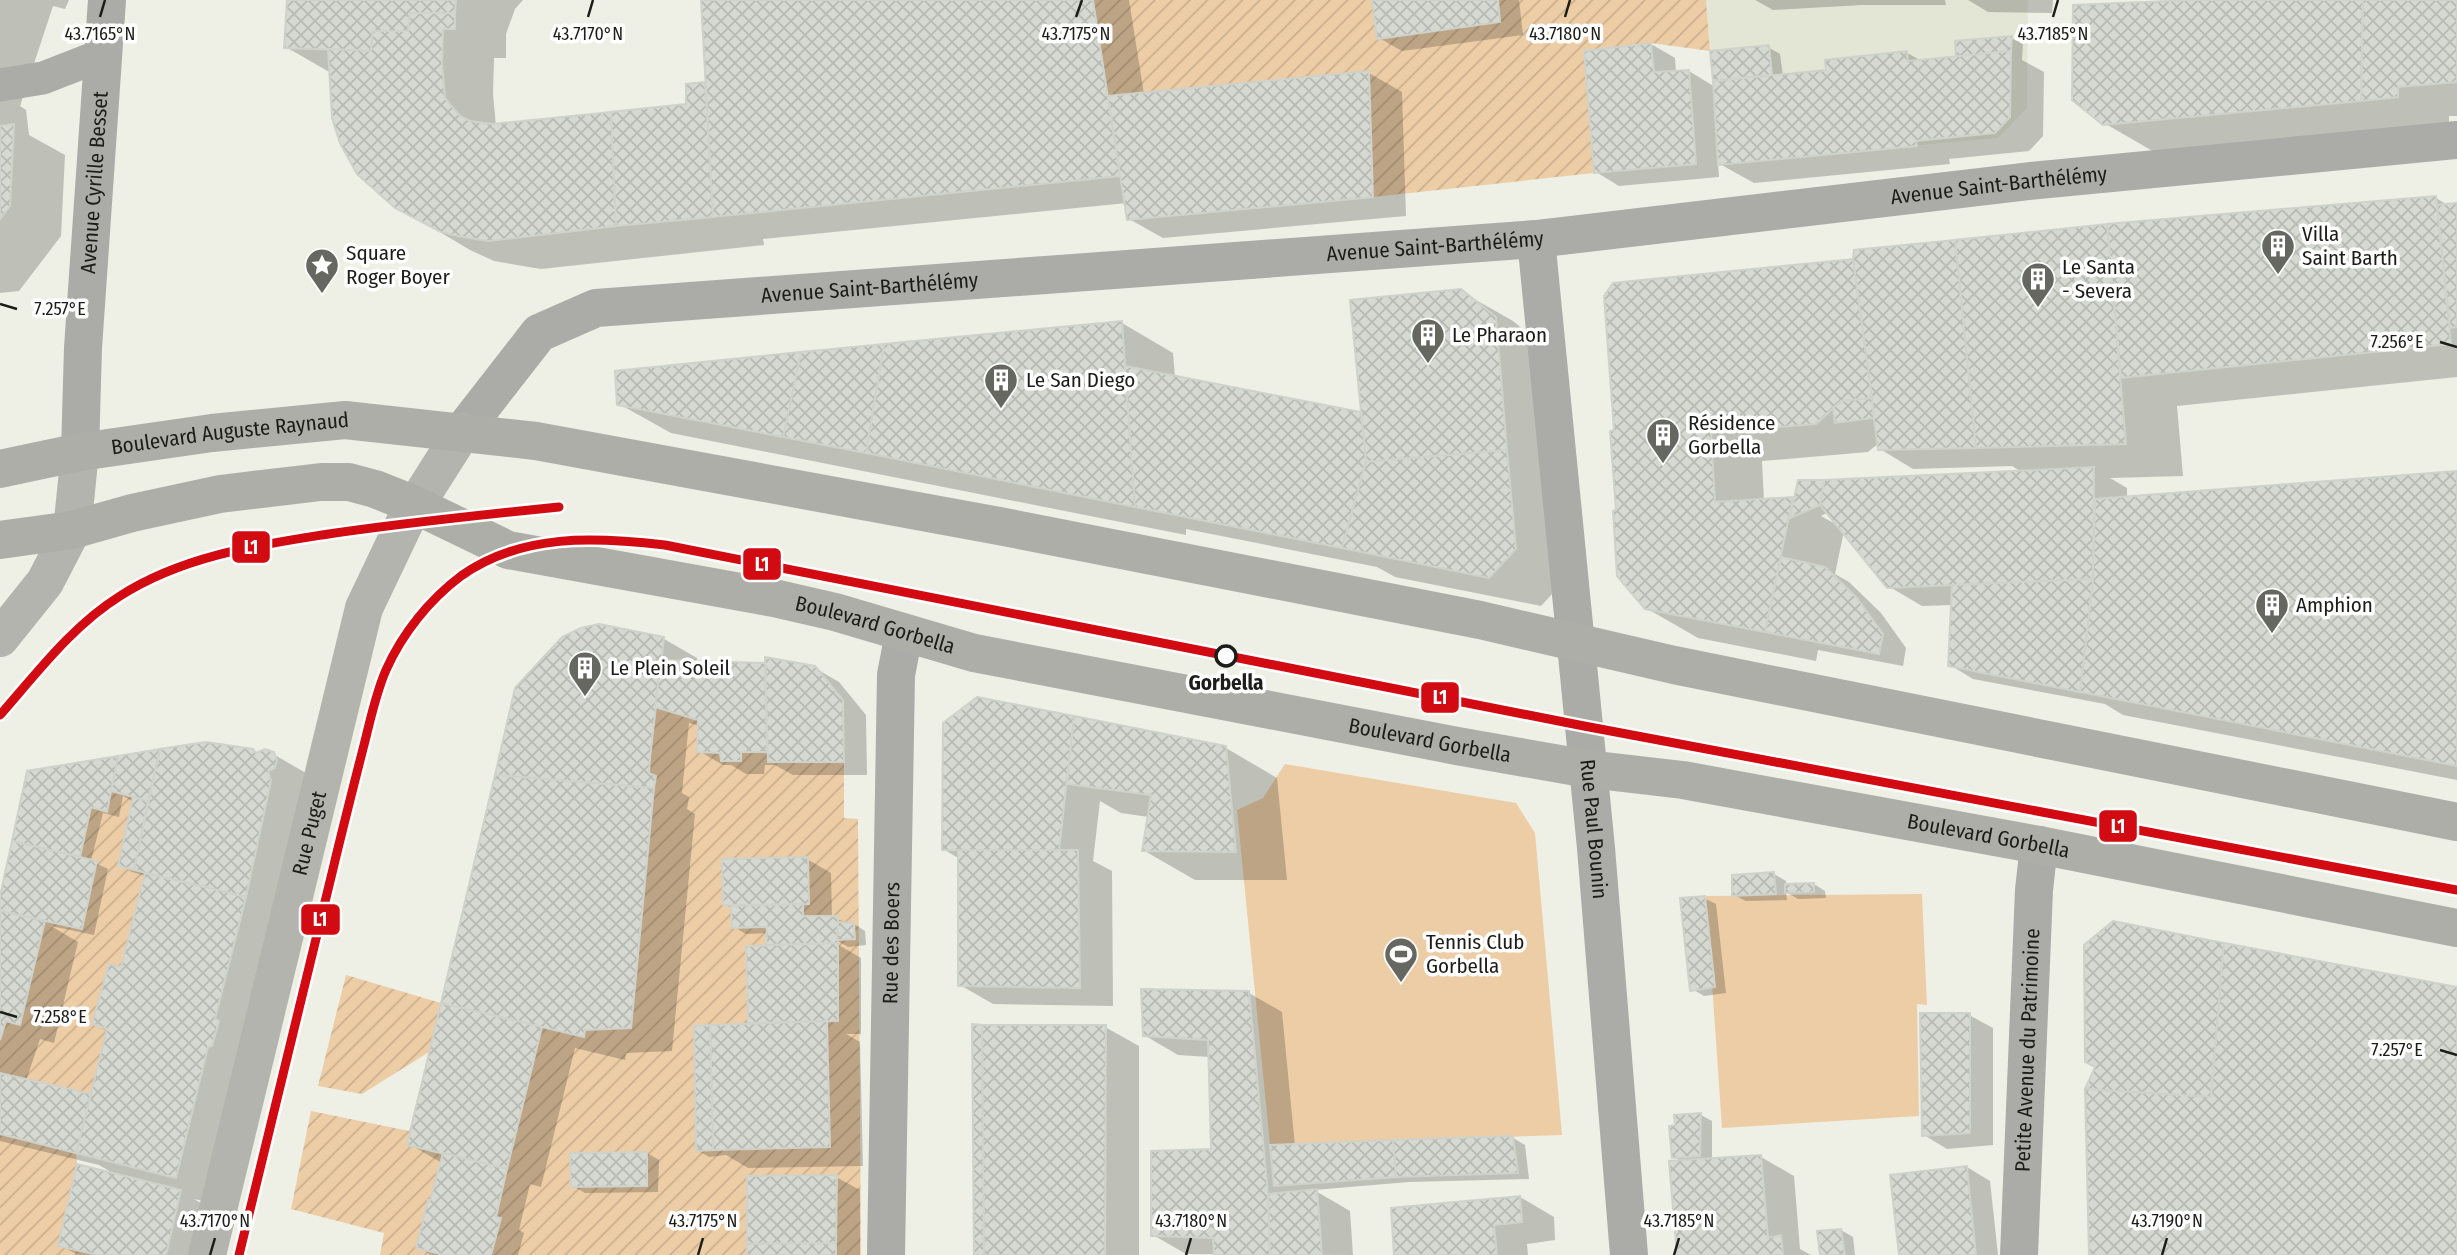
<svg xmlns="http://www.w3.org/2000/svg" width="2457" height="1255" font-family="'Fira Sans Condensed',sans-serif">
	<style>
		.built { fill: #e3e6d5 }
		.garden { fill: url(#garden-furrows) }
		.pitch { fill: #edcda6 }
		.shadow { fill: #0003; fill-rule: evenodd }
		.building { fill: url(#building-cross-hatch); stroke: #cfd2ca; stroke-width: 2 }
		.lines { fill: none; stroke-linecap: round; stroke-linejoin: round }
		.service { stroke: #ababa8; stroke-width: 33 }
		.minor { stroke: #ababa8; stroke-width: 38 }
		.tertiary { stroke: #ababa8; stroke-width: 38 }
		.secondary { stroke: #b4b4af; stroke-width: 38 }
		.primary { stroke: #adaea8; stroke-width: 38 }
		.tram-1-casing { stroke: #fff; stroke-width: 14 }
		.tram-1 { stroke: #d20a11; stroke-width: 9 }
		.ticks { fill: none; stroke: #1c1d18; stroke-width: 2.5 }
		.stop-dot { fill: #fff; stroke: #1c1d18; stroke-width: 3.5 }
		.labels { text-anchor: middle; stroke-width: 7; stroke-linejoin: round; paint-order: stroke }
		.street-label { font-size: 21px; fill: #1c1d18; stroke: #fff }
		.poi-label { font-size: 21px; fill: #1c1d18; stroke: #fff; text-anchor: start }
		.stop-label { font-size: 21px; font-weight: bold; fill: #1c1d18; stroke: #fff }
		.ticks-label { font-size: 18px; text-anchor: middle; fill: #1c1d18; stroke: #fff; stroke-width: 7; stroke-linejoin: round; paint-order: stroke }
		.line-badge { stroke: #fff; stroke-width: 2.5 }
		.badge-label { font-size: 19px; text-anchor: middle; font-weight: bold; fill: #fff }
	</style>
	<defs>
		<pattern id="garden-furrows" width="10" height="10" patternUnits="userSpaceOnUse" patternTransform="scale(1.75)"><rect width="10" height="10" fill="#edcda6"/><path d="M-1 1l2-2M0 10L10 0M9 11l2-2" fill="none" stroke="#cbb08e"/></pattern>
		<pattern id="building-cross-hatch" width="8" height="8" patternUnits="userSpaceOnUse" patternTransform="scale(1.75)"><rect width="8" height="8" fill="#d6d9d1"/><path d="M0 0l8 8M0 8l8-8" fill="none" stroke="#b7bab3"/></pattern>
	</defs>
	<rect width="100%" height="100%" fill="#eef0e6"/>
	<polygon class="built" points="1706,0 2028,0 2027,108 1998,138 1719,163"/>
	<g class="garden">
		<polygon points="1093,0 1706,0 1710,51 1651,43 1584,51 1594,173 1373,197 1369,71 1108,96"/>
		<polygon points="655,707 844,762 844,818 858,819 861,1255 380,1255 384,1233 291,1209 311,1111 409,1131 429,1052 362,1094 318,1086 346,975 441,1003 630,1028 650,758"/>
		<polygon points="111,791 133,797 118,866 145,873 76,1153 77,1164 59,1246 98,1255 0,1255 0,1040 6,1021 20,1025 45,921 82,929 97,861 80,857 91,807 107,811"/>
	</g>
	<g class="pitch">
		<polygon points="1285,764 1516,803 1535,833 1562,1135 1270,1145 1237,810 1263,798"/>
		<polygon points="1922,894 1927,1005 1917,1004 1919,1116 1722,1128 1706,896"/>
	</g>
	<g class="shadow">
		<polygon points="0,0 69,0 65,9 53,6 20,106 26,110 29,135 65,155 61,236 19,291 0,293"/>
		<polygon points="289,0 523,0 515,9 506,34 506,58 494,58 493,94 496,126 688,106 705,84 707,85 702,0 1129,0 1144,94 1369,73 1402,92 1406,216 1163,238 1129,219 1127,203 763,239 764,245 541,269 494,261 470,250 418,219 331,73 286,47"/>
		<polygon points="1374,0 1519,0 1523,35 1402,51 1379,38"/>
		<polygon points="1755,0 1945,0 1946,5 1862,5 1773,10"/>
		<polygon points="1968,0 2053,0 2052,13 1988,12"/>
		<polygon points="2233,0 2457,0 2457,116 2449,116 2449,126 2156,153 2104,123"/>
		<polygon points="2011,38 2023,44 2022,60 2044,72 2043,136 2029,151 1949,159 1950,164 1754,183 1718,163 1719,177 1619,186 1596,172 1651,44 1675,58 1676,72 1689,71 1715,87 1712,52 1768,47 1780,54 1783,76 1827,71 1907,53 1922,61 1958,58"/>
		<path d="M2436 198 2449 206 2457 205V377L2177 406 2183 476 2110 478 2127 488V498L2457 473V780L2123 715 2105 704 1973 679 1950 665 1953 605 1922 606 1888 586 1844 531 1835 574 1849 582 1881 613 1906 648 1903 666 1818 650 1816 661 1698 638 1646 608 1614 512 1855 261 2107 225ZM1879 443 1880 449 1913 469 2012 466 2022 472 1795 501H1764L1762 461 1868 452ZM1829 512 1839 526 1821 516Z"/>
		<polygon points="1460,291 1513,321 1547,349 1567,578 1541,606 1395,577 1377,567 1186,529 1186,535 671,433 619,404 1122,323 1173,353 1175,377 1363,415"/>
		<polygon points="664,639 697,658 697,663 815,668 839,682 866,715 867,775 793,775 775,765 765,765 764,774 746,774 731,765 723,765 699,751 700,726 689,723 682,793 689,797 687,809 695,814 672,1051 626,1053 625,1060 575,1048 541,1187 530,1184 519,1230 524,1233 518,1255 431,1255 418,1247 442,1163 409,1144"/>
		<polygon points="977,699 1226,748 1277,778 1287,880 1195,880 1143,850 1149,817 1121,813 1100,801 1093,861 1112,871 1113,1006 993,1004 960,985 960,859 943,849"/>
		<path d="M206 744 253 750 258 754H273L325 784 227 1206 194 1199 232 1221 224 1255H78L60 1245 116 1175 99 1165 0 1141V904L28 773ZM123 796 134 802 120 865 132 872 146 876 122 969 94 1024 108 1032 92 1096 26 1081 40 1039 54 1043 78 942 51 926 94 935 108 869 91 861 103 813 119 817Z"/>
		<polygon points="807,859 831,873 832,918 854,924 865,931 866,945 848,947 831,937 830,940 861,958 861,1034 846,1034 860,1042 863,1166 748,1168 726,1155 709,1157 697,1150 755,1025 750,1022 774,947 768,944 768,933 746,934 734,927 733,909 725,904"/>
		<polygon points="1774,874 1786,881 1786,886 1814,884 1825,891 1826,898 1798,899 1786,892 1787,900 1746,901 1734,895"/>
		<polygon points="1704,898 1716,904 1726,993 1704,996 1692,989"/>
		<polygon points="1249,993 1282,1012 1295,1146 1513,1138 1525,1145 1529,1179 1409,1182 1314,1190 1350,1211 1353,1255 1186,1254 1153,1235 1213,1151 1210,1057 1178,1055 1144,1035"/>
		<polygon points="1969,1015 1993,1028 1993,1145 1947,1149 1924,1135"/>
		<polygon points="1105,1027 1139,1046 1139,1255 976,1255"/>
		<polygon points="1701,1115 1712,1121 1712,1160 1761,1157 1794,1176 1800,1249 1811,1255 1678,1255 1682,1162 1674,1157 1677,1127"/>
		<polygon points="647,1153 659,1160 658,1192 585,1193 573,1186"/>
		<polygon points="1967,1167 1990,1181 1998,1255 1901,1255"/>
		<polygon points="836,1177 860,1190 860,1255 749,1255"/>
		<polygon points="1520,1197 1554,1217 1555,1240 1527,1244 1528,1255 1396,1255"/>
		<polygon points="1841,1230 1853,1237 1855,1255 1822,1255"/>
	</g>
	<g class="building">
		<polygon points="287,0 456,0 455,13 410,13 408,31 373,31 371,51 284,48"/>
		<polygon points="701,0 1093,0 1120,176 713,217"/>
		<polygon points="1372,0 1498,0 1500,22 1377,39"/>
		<polygon points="2192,0 2363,0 2361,101 2103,125 2072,100 2073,5"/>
		<polygon points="2363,0 2457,0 2457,82 2398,87 2398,97 2361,101"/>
		<polygon points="410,13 455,13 455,29 443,29 442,63 445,98 460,116 470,121 492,124 611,112 616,226 488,241 458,236 441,232 395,208 357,174 340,143 332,118 328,49 371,51 373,31 408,31"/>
		<polygon points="2012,36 2011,51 1956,57 1955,41"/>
		<polygon points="1651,43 1654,72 1689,70 1696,164 1594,173 1584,51"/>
		<polygon points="1769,45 1772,75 1713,81 1710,51"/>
		<polygon points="1907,51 1908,61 2011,51 2010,117 1995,133 1916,141 1917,146 1718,165 1713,81 1826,70 1825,60"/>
		<polygon points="1369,71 1373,197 1127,220 1108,96"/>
		<polygon points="705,82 713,217 616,226 611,112 686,104 686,84"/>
		<polygon points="14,124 10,206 0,219 0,126"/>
		<polygon points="2436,196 2451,344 2121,378 2107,224"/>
		<polygon points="2457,203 2457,327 2450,328 2437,205"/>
		<polygon points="2107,224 2126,444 1976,448 1955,240"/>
		<polygon points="1955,240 1976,448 1878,450 1853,259 1854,250"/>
		<polygon points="1853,259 1872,398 1841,401 1816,424 1711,432 1715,502 1793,497 1765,632 1645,609 1617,576 1613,511 1616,510 1610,431 1614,430 1604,296 1613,283"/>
		<polygon points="1461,289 1496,317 1507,450 1366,462 1350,300"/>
		<polygon points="1122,321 1135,507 866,453 884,344"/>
		<polygon points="884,344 866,453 783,437 801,352"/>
		<polygon points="801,352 783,437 617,405 615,371"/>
		<polygon points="1125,366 1361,412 1366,462 1342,548 1135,507"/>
		<polygon points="1872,398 1874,418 1835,423 1833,408 1841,401"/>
		<polygon points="1507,450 1516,549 1489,578 1342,548 1366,462"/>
		<polygon points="2094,467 2093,579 1887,588 1820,505 1824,480"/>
		<polygon points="2457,471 2457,766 2080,692 2093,579 2095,499"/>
		<polygon points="1798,480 1824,480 1820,505 1790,518"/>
		<polygon points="1781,557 1825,567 1857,598 1883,634 1879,654 1765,632"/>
		<polygon points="2093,579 2080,692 1948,666 1952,585"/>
		<polygon points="599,624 664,637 650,758 649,773 656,776 654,788 495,775 515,688 562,637 581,628"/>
		<polygon points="765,657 815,666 843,700 844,762 768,762"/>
		<polygon points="661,660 765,663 767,752 741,752 741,761 721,761 720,753 697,752 698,720 655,707"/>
		<polygon points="977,697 1074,716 1059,851 942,850 943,723"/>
		<polygon points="1074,716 1226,746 1236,852 1142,851 1151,795 1067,784"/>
		<polygon points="206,742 253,749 256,753 265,749 274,752 277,760 275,768 268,771 271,781 246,897 134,870 160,749"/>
		<polygon points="160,749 148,801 111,791 118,756"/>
		<polygon points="118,756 107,812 91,807 80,857 12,841 27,771"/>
		<polygon points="495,775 654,788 631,1028 585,1030 584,1037 441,1003"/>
		<polygon points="133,797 148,801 134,870 118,866"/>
		<polygon points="12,841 97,861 82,929 0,911 0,896"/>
		<polygon points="958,850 1078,850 1080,988 958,986"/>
		<polygon points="808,857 809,904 723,905 722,859"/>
		<polygon points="1774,872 1776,894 1732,896 1732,875"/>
		<polygon points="145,873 246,897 215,1019 219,1021 212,1046 208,1047 176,1178 76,1153 107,1029 92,1024 109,964 121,967"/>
		<polygon points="1814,883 1814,892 1785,893 1785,884"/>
		<polygon points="1705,896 1715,987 1690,991 1680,898"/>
		<polygon points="803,904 803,916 838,916 838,943 766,945 767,927 732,928 731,906"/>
		<polygon points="0,911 45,921 20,1025 6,1021 0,1040"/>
		<polygon points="2113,921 2224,943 2211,1097 2085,1089 2095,1067 2085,1062 2084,945"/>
		<polygon points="838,922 854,923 855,939 837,940"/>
		<polygon points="838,943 838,1021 748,1023 746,946"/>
		<polygon points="2224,943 2457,987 2457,1255 2089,1255 2085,1089 2211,1097"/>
		<polygon points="1141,989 1249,991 1268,1194 1270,1255 1214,1255 1213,1238 1151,1236 1151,1151 1211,1149 1208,1040 1143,1036"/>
		<polygon points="441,1003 542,1027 507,1169 407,1145"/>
		<polygon points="1920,1013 1970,1013 1970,1133 1922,1136"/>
		<polygon points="827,1021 830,1147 713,1150 710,1025"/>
		<polygon points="972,1024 982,1025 984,1255 974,1255"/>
		<polygon points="710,1025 713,1150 696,1151 694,1026"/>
		<polygon points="982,1025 1106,1025 1105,1255 984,1255"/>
		<polygon points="0,1073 91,1094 76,1153 0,1134"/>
		<polygon points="1701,1113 1700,1156 1672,1158 1669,1126 1675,1125 1674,1115"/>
		<polygon points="1513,1136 1518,1173 1396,1177 1393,1140"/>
		<polygon points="1393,1140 1396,1177 1274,1186 1270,1145"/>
		<polygon points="647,1152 647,1186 571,1187 570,1153"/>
		<polygon points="443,1153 507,1169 496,1217 501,1218 491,1255 444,1255 416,1248 428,1200 430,1201"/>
		<polygon points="1761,1155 1768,1238 1781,1235 1783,1255 1677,1255 1669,1161"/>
		<polygon points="77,1164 181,1190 166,1255 98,1255 58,1246"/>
		<polygon points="1967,1166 1976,1255 1899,1255 1890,1175"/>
		<polygon points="837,1175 836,1243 747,1244 747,1176"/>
		<polygon points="1317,1189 1322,1255 1270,1255 1268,1194"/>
		<polygon points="1520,1196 1522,1222 1494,1225 1497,1255 1394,1255 1391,1208"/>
		<polygon points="1841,1229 1845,1255 1820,1255 1817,1231"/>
		<polygon points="836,1243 836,1255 747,1255 747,1244"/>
	</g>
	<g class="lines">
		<polyline class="service" points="0,85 43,78 102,55"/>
		<g class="minor">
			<path id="s1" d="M1536 239 1596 848 1629 1255"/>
			<path id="s2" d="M462 432 539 333 596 308 1536 239 2030 181 2457 140"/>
			<path id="s3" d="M886 1255 896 675 904 633"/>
			<path id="s4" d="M2019 1255 2034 890 2039 845"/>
		</g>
		<path class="tertiary" id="s5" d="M80 452 83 348 107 0"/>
		<g class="secondary">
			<polyline points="0,638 45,582 72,530 80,452"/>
			<path id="s6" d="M207 1255 364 608 405 522 462 432"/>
		</g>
		<g class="primary">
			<path id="s7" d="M0 469 80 452 212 433 345 420 536 441 999 526 1480 620 1674 665 2457 822"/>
			<path id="s8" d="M0 540 72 530 132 513 220 494 321 482H349L375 489 415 505 508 550 774 598 835 612 974 653 1457 746 1588 769 1683 780 2039 845 2457 928"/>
		</g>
		<g class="tram-1-casing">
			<g id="tram-1">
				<path d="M0 715C37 673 72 626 120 596 181 557 252 546 322 535 401 523 480 515 559 507"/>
				<path d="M239 1255C270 1127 301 998 333 869 343 827 354 784 365 741 371 717 376 693 386 670 402 634 429 600 461 576 522 533 595 537 665 545L1584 726 2457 890"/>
			</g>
		</g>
		<use href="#tram-1" class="tram-1"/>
	</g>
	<path class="ticks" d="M100 17 105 0M588 17 593 0M1076 17 1082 0M1565 17 1570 0M2053 17 2058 0M0 304 17 309M2440 342 2457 347M0 1012 17 1017M2440 1050 2457 1055M210 1255 215 1238M698 1255 703 1238M1186 1255 1191 1238M1674 1255 1679 1238M2162 1255 2167 1238"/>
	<defs>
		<g id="building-pin" transform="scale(1.75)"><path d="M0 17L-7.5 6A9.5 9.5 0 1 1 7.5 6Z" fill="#666760" stroke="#fff"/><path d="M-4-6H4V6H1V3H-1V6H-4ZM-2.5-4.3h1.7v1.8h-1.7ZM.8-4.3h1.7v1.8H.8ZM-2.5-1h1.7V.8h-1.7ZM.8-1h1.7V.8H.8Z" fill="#fff"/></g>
		<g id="sight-pin" transform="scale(1.75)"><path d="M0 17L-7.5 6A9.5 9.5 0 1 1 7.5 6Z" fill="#666760" stroke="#fff"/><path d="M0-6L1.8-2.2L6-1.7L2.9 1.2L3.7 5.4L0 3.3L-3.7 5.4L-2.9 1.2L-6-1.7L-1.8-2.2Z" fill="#fff"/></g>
		<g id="stadium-pin" transform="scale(1.75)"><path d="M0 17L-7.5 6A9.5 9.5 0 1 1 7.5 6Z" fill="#666760" stroke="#fff"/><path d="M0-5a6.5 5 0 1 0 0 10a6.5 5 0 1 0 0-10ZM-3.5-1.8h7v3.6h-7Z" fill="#fff"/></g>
	</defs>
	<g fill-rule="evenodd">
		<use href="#building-pin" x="2278" y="246"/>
		<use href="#sight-pin" x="322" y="265"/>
		<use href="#building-pin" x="2038" y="279"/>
		<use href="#building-pin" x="1428" y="335"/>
		<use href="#building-pin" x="1001" y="380"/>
		<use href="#building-pin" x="1663" y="435"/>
		<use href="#building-pin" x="2272" y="605"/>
		<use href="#building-pin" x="585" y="668"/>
		<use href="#stadium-pin" x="1401" y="954"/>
	</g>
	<circle class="stop-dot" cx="1226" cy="656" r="10"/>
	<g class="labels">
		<g class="street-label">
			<text dy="7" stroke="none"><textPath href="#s5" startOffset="270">Avenue Cyrille Besset</textPath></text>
			<text dy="7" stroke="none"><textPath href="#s2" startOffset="1596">Avenue Saint-Barthélémy</textPath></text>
			<text dy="7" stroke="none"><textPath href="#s2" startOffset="1029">Avenue Saint-Barthélémy</textPath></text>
			<text dy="7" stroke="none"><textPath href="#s2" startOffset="462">Avenue Saint-Barthélémy</textPath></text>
			<text dy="7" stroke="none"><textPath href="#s7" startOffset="233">Boulevard Auguste Raynaud</textPath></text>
			<text dy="7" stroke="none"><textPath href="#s8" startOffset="903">Boulevard Gorbella</textPath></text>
			<text dy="7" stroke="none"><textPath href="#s8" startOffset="1470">Boulevard Gorbella</textPath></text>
			<text dy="7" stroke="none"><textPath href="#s1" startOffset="593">Rue Paul Bounin</textPath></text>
			<text dy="7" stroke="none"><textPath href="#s6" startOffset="434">Rue Puget</textPath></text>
			<text dy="7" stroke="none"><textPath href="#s8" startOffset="2037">Boulevard Gorbella</textPath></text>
			<text dy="7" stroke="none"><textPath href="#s3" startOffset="312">Rue des Boers</textPath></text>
			<text dy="7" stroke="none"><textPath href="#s4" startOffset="205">Petite Avenue du Patrimoine</textPath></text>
		</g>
		<g class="poi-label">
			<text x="2302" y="241">Villa<tspan x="2302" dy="24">Saint Barth</tspan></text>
			<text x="346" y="260">Square<tspan x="346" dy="24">Roger Boyer</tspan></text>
			<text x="2062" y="274">Le Santa<tspan x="2062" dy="24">- Severa</tspan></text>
			<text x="1452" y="342">Le Pharaon</text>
			<text x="1026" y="387">Le San Diego</text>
			<text x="1688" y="430">Résidence<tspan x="1688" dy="24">Gorbella</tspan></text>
			<text x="2296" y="612">Amphion</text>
			<text x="610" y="675">Le Plein Soleil</text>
			<text x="1426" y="949">Tennis Club<tspan x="1426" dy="24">Gorbella</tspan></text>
		</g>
		<g class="stop-label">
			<text x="1226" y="690">Gorbella</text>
		</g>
	</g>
	<g class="ticks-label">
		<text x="100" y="40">43.7165°N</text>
		<text x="588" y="40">43.7170°N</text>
		<text x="1076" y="40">43.7175°N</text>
		<text x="1565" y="40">43.7180°N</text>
		<text x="2053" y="40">43.7185°N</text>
		<text x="60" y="315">7.257°E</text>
		<text x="2397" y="348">7.256°E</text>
		<text x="60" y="1023">7.258°E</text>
		<text x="2397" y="1056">7.257°E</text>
		<text x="215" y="1227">43.7170°N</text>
		<text x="703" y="1227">43.7175°N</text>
		<text x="1191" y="1227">43.7180°N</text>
		<text x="1679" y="1227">43.7185°N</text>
		<text x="2167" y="1227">43.7190°N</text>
	</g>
	<g class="line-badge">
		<rect x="231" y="530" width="40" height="34" rx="7" fill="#d20a11"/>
		<rect x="742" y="547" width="40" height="34" rx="7" fill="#d20a11"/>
		<rect x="1420" y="681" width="40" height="33" rx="7" fill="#d20a11"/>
		<rect x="2098" y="809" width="40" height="34" rx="7" fill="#d20a11"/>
		<rect x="300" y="903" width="41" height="33" rx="7" fill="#d20a11"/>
	</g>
	<g class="badge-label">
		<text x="251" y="554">L1</text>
		<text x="762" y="571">L1</text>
		<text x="1440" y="704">L1</text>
		<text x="2118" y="833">L1</text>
		<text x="320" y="926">L1</text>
	</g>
</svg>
